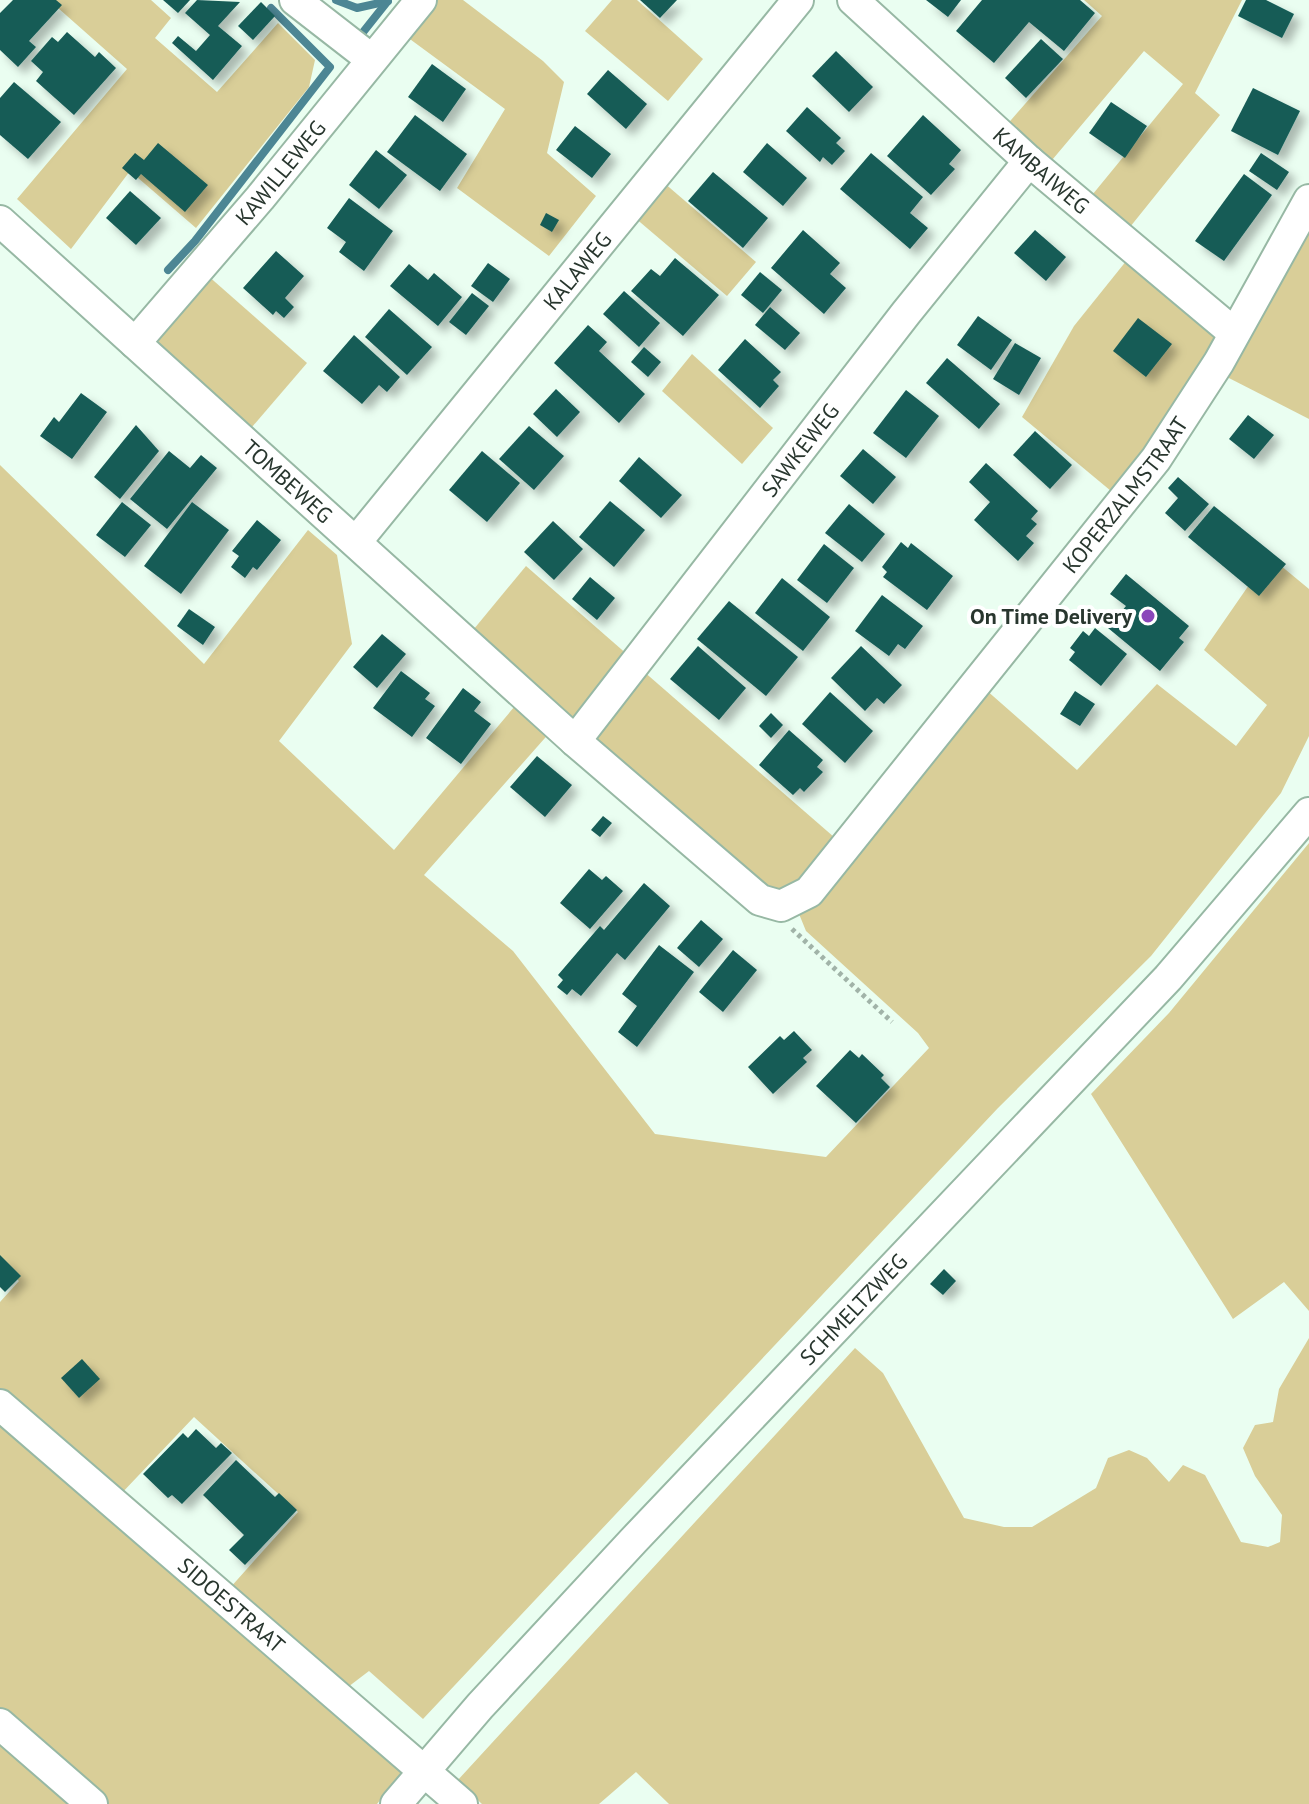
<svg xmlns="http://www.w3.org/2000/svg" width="1309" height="1804" font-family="'PT Sans',sans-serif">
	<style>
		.green { fill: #d9ce98 }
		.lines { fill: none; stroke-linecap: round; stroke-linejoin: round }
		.stream { stroke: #4c8694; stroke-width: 8 }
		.building { fill: #165b56; filter: url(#shadow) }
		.street-casing { stroke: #97b8a4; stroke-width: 34 }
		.path { stroke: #a1b3a8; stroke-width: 5; stroke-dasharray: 4 4; stroke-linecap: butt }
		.street { stroke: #fff; stroke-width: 30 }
		.poi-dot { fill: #8a46ba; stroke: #fff; stroke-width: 3 }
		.labels { text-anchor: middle; stroke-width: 8; stroke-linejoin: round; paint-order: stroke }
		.street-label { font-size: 22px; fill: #28362e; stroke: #fff }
		.poi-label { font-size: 22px; font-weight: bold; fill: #28362e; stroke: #fff; text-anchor: end }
	</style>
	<defs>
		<filter id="shadow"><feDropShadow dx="7" dy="7" stdDeviation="4" flood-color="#0004"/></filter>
	</defs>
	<rect width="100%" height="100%" fill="#eafef1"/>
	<g class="green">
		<polygon points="49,0 151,0 171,18 155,38 217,92 278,23 315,60 309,87 196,228 130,171 71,249 17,199 127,69"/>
		<polygon points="432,0 463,0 543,61 564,82 547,153 596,196 549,256 457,188 505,109 403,34"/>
		<polygon points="612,0 637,0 703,59 668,101 585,31"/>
		<polygon points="1084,0 1242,0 1195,93 1220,115 1126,232 1088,200 1183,84 1144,51 1047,166 1004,128 1102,16"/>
		<polygon points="663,182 756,262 727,296 634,217"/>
		<polygon points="1309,217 1309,419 1223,375"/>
		<polygon points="1131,255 1219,335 1117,496 1022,417 1074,326"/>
		<polygon points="206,274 307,363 246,434 160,349 158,336"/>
		<polygon points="692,354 773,428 742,464 662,391"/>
		<polygon points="0,465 204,664 308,530 337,555 352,644 279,741 394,850 520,700 552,730 424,875 513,951 655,1134 826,1157 929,1048 918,1033 806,931 797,909 985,689 1077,770 1157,684 1236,746 1267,705 1204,650 1269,556 1309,589 1309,736 1281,793 1151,956 998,1108 423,1719 369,1671 348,1687 229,1589 298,1512 194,1417 119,1496 0,1393 0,1302 19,1281 0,1262"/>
		<polygon points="526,566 629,656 579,719 570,718 469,635"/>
		<polygon points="642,670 842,844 796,892 756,889 600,750 597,735"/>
		<polygon points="1309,843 1309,1311 1284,1282 1233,1319 1091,1094 1169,1013"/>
		<polygon points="1309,1338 1309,1804 669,1804 636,1772 599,1804 482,1804 457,1781 855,1348 883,1373 964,1518 1004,1527 1032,1527 1096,1488 1108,1458 1129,1450 1147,1458 1169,1482 1183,1465 1205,1475 1241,1542 1268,1547 1280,1542 1282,1515 1255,1476 1243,1448 1255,1425 1273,1422 1279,1389"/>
		<polygon points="0,1418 402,1772 377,1804 0,1804"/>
	</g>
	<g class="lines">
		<g class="stream">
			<polyline points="336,0 357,8 388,1"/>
			<polyline points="356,41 387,2"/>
			<polyline points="168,270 195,241 330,67 271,8"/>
		</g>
	</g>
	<g class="building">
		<polygon points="13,0 56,0 62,5 29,41 36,47 18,67 0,50 0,13"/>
		<polygon points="163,0 190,0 178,13"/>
		<polygon points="197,0 240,2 218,26 242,46 213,80 172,43 178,36 196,51 210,35 185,13"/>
		<polygon points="640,0 677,0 660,18"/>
		<polygon points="926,0 961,0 948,17"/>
		<polygon points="982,0 1080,0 1095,13 1064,51 1029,22 994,63 956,31"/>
		<polygon points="1246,0 1266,0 1294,14 1282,38 1238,16"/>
		<polygon points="261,2 275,16 253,40 238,26"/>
		<polygon points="67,32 95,57 99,52 116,68 74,115 36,81 43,72 31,61 52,37 58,42"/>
		<polygon points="1041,39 1063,59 1026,98 1005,78"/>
		<polygon points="836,51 873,87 849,112 812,76"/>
		<polygon points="432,64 466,89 443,122 408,97"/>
		<polygon points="608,70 647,104 626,129 587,94"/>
		<polygon points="14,82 61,122 28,159 0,135 0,98"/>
		<polygon points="1253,88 1300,111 1278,155 1231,131"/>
		<polygon points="1111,102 1147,126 1125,158 1089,133"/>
		<polygon points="807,107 841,138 836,143 845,151 832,165 823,157 820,162 786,131"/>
		<polygon points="415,115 467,154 440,191 387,152"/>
		<polygon points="923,115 961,150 949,164 955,169 931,195 887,156"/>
		<polygon points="575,126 611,154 592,178 556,150"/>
		<polygon points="158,143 208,185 185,212 141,174 136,180 122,168 135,153 144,160"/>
		<polygon points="767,143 807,178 783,206 743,172"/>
		<polygon points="376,150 407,175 379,209 349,185"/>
		<polygon points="871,153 923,197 910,213 928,228 910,249 840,189"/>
		<polygon points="1261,153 1289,172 1277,190 1249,171"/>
		<polygon points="713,172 768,218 743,248 688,201"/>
		<polygon points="1244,174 1272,195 1224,261 1195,241"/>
		<polygon points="130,191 161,218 136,245 106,218"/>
		<polygon points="349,198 393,231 364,271 339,252 346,242 327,228"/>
		<polygon points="546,213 559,220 552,232 540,225"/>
		<polygon points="803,230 840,263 830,274 846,288 824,314 771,268"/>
		<polygon points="1035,230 1066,257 1046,281 1014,253"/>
		<polygon points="276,251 304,276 285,298 294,307 284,318 276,311 273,315 243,288"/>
		<polygon points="675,258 719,295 683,336 631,291 651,269 660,276"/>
		<polygon points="488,263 510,279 493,302 471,286"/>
		<polygon points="409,264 428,280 434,273 462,297 438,326 390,286"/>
		<polygon points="760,272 782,290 763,313 741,295"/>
		<polygon points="624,291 660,323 639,347 603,314"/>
		<polygon points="472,293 489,306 466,335 449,322"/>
		<polygon points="770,307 800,333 785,350 755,325"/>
		<polygon points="389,309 432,347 407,375 365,337"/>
		<polygon points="978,316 1012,340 991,370 957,345"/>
		<polygon points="1138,318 1172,344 1146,377 1113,351"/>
		<polygon points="588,325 607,342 599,351 645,394 619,423 554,363"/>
		<polygon points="354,335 400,377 387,392 379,385 362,404 323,371"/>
		<polygon points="745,339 781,372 773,380 779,386 760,408 718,370"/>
		<polygon points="1015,343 1041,358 1019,395 993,379"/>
		<polygon points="644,347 661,362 648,377 631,362"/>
		<polygon points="947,358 1000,404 979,429 926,383"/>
		<polygon points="556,389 580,412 557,437 533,414"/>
		<polygon points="906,390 939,416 906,458 873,433"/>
		<polygon points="81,393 107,412 72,459 40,436 54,417 59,422"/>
		<polygon points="1248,415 1274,435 1254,459 1229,439"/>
		<polygon points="136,425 159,451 120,499 94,477"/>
		<polygon points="529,426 564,456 534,490 499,459"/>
		<polygon points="1035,431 1072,465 1050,489 1013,455"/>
		<polygon points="863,449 896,477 873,504 840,476"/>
		<polygon points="169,451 190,468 201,455 217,468 167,529 130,499"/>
		<polygon points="482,451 520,483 487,522 449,490"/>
		<polygon points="639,457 682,495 661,518 619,481"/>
		<polygon points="986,463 1038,511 1031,519 1037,524 1026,536 1034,543 1018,561 974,520 990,502 969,482"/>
		<polygon points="1178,477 1209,504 1185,531 1165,513 1178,498 1168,488"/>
		<polygon points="610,501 645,530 614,567 579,537"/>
		<polygon points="122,502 151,525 125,557 96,535"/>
		<polygon points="192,502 229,530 181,594 144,566"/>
		<polygon points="849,504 885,534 862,562 825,533"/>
		<polygon points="1214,506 1286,564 1259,596 1188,537"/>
		<polygon points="257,520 281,540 257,570 253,567 245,578 231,567 239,556 232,551"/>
		<polygon points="553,521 583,549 554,580 524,552"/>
		<polygon points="901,542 908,548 911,543 953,576 927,610 883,577 887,572 882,567"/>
		<polygon points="824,544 854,568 827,603 797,580"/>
		<polygon points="1126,574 1189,626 1179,638 1184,642 1160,671 1108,628 1126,606 1110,594"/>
		<polygon points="590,577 615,598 597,620 572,599"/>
		<polygon points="782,578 830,617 803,651 755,613"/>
		<polygon points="882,595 923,626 905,649 898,644 889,656 855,631"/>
		<polygon points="729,601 798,657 766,696 697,639"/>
		<polygon points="189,609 215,627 203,645 177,626"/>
		<polygon points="1095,628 1127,654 1101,686 1069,660 1075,652 1070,648 1083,631 1089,636"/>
		<polygon points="382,634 406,654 377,688 353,667"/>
		<polygon points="698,646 746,688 719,720 670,679"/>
		<polygon points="861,646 902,685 884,704 877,698 865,711 831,678"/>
		<polygon points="401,671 430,693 425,699 435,706 412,737 373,708"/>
		<polygon points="463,688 481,702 474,711 491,724 461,764 426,738"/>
		<polygon points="1075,691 1095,704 1080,726 1060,714"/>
		<polygon points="830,692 873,731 845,763 802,724"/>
		<polygon points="771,713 783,725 771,738 759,726"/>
		<polygon points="789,730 823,760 817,767 823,772 804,792 800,788 793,795 759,765"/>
		<polygon points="537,756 572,785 545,817 510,787"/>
		<polygon points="603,816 612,823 600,837 591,830"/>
		<polygon points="589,869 602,880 606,876 623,891 590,929 560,903"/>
		<polygon points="644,883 670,906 625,960 617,953 581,996 572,989 567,995 557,987 563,980 558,975 600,926 604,930"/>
		<polygon points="701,920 723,939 699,967 677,948"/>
		<polygon points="659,945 694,972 637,1047 618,1032 637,1006 622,994"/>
		<polygon points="733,950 757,970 723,1012 699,992"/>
		<polygon points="794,1031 812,1050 803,1058 807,1062 773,1094 748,1067 780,1036 784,1040"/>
		<polygon points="850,1050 859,1058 862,1054 884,1075 881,1078 890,1087 856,1123 816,1086"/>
		<polygon points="0,1255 21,1276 5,1292 0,1287"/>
		<polygon points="944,1269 956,1281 943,1295 930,1284"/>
		<polygon points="82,1359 100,1379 79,1398 61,1378"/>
		<polygon points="196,1429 216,1448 221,1443 232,1453 182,1504 172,1495 168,1498 143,1474 183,1433 188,1438"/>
		<polygon points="236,1460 275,1497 279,1493 297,1510 245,1565 229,1550 244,1535 203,1495"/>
	</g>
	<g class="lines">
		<g class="street-casing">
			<g id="street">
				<polyline points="295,0 371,59"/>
				<path id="s1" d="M853 0 1029 161 1234 333"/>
				<path id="s2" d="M0 221 575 741 760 900 781 906 809 892 1156 459 1219 362 1309 200"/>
				<path id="s3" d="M135 343 260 198 421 0"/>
				<path id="s4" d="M356 542 798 0"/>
				<path id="s5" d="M575 741 906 313 1029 161"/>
				<path id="s6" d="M0 1405 462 1804"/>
				<polyline points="0,1724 92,1804"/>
				<path id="s7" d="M396 1804 480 1706 634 1540 1168 978 1309 813"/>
			</g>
		</g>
		<polyline class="path" points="792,929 892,1022"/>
		<use href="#street" class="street"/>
	</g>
	<circle class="poi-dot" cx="1148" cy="616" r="8"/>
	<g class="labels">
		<g class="street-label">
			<text dy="8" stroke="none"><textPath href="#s1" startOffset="254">KAMBAIWEG</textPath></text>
			<text dy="8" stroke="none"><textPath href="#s3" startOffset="224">KAWILLEWEG</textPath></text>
			<text dy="8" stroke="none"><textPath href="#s4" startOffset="350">KALAWEG</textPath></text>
			<text dy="8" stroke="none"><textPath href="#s5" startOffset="368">SAWKEWEG</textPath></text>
			<text dy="8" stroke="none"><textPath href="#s2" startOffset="388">TOMBEWEG</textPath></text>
			<text dy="8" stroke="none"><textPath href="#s2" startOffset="1580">KOPERZALMSTRAAT</textPath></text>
			<text dy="8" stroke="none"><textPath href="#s7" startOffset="674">SCHMELTZWEG</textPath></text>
			<text dy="8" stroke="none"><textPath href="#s6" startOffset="306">SIDOESTRAAT</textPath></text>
		</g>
		<g class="poi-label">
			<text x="1132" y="624">On Time Delivery</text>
		</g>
	</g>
</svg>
